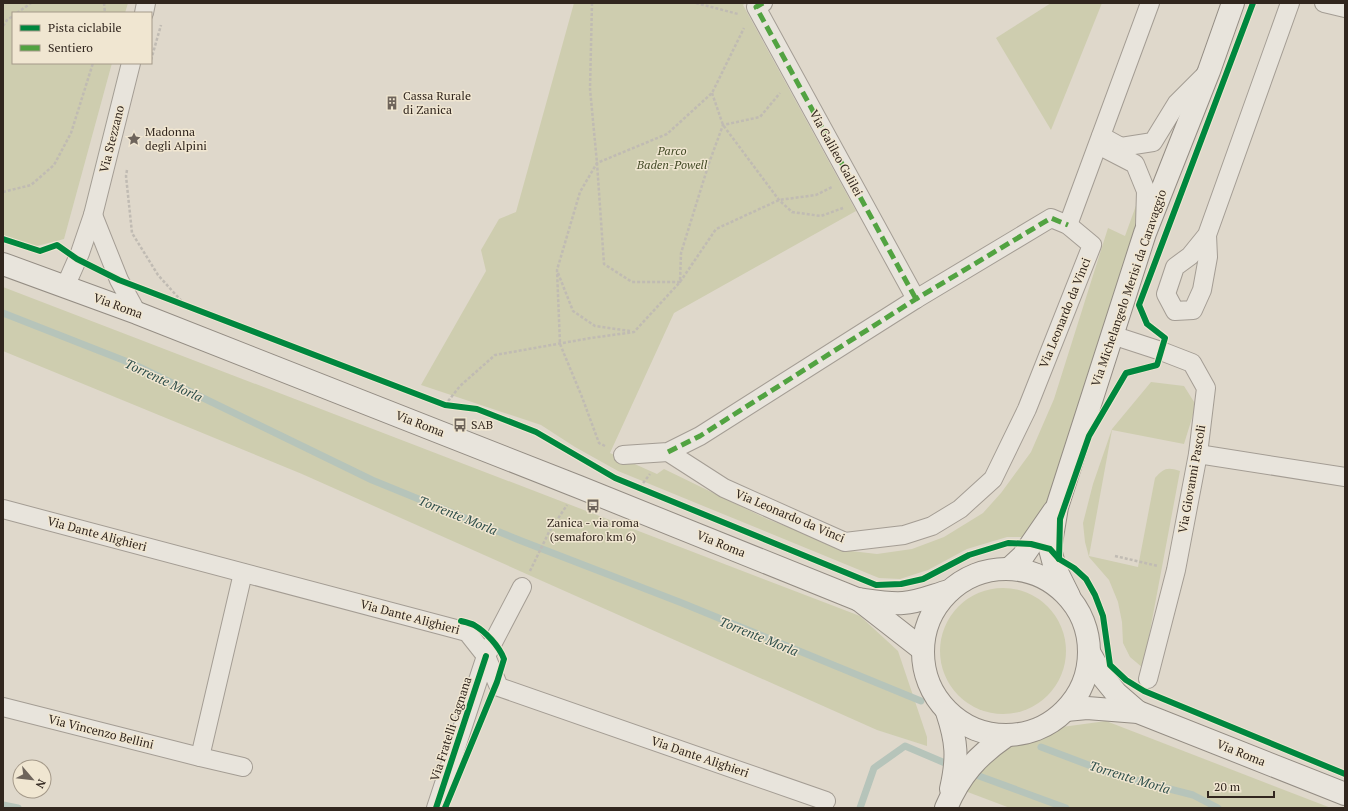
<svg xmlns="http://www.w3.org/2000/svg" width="1348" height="811" font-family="'PT Serif',serif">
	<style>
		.green { fill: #cecdaf }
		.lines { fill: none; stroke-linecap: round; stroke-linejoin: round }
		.stream { stroke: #b6c4ba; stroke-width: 7 }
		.street-casing { stroke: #a49d94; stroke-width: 20 }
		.secondary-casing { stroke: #948d84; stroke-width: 24 }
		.path { stroke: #c0bbb3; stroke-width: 2.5; stroke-dasharray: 3 2; stroke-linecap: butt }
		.street { stroke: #e8e4dc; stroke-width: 18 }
		.secondary { stroke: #e8e4dc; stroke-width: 22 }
		.quiet { stroke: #52a341; stroke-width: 5; stroke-dasharray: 10 5; stroke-linecap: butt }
		.cycleway-casing { stroke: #f0e6d1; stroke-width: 8 }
		.cycleway { stroke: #00873e; stroke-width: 6 }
		.labels { text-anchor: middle; stroke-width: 3; stroke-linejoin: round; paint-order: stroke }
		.poi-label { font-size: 12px; fill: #31261e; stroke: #f0e6d1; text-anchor: start }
		.street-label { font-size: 12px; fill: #31261e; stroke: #f0e6d1 }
		.park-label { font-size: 12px; font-style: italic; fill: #444b27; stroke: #f0e6d1 }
		.water-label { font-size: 13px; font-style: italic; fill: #2f4f4b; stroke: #f0e6d1 }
	</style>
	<rect width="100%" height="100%" fill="#dfd8cb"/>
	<g class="green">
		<polygon points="3,3 128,3 125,13 13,13 13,63 112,63 64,239 33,247 3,235"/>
		<polygon points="574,3 745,3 743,5 856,211 674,313 610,453 657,474 664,469 767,519 851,551 877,554 912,549 944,537 983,513 1001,493 1031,452 1054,399 1108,228 1125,236 1138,200 1137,237 1049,502 1030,534 1022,537 1007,537 967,549 928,570 900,579 879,578 618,471 575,447 541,425 421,385 486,271 481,250 499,219 516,212"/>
		<polygon points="1051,3 1102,3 1051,130 996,38"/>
		<polygon points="3,287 860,616 898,651 927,737 927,746 877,730 302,474 3,351"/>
		<path d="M1151 382 1184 386 1196 405 1184 444 1112 430 1089 556 1138 567 1155 478C1164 468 1167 467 1180 471L1143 668 1130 657 1123 643 1122 622 1118 602 1109 580 1089 557 1085 542 1083 523 1093 484 1112 429Z"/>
		<circle cx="1003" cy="651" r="63"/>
		<polygon points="1106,721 1331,808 1010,808 965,791 980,757 1055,728"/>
	</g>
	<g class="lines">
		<g class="stream">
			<polyline points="3,313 133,364 372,480 519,540 682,603 921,701"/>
			<polyline points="1041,747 1115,775 1193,795 1218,808"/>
			<polyline points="979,776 1066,808"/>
			<polyline points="3,805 18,808"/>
			<polyline points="860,808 874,768 905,746 945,763"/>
		</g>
		<g class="street-casing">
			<g id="street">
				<polyline points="763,3 756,7 916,299"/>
				<polyline points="1324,3 1345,8"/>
				<polyline points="144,13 146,3"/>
				<polyline points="1101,136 1121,147 1153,142 1177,103 1207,73"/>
				<polyline points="1104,148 1135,164 1146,191 1145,225"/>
				<polyline points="93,215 119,280 137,313"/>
				<polyline points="1068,225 1150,3"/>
				<polyline points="1207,235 1190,256 1175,267 1166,294 1175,311 1193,310 1202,290 1208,257 1207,235 1290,3"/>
				<polyline points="65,287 80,253 93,215 131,63"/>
				<polyline points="1112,335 1161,351 1192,363 1206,388 1198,454 1176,570 1148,679"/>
				<polyline points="1198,454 1345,477"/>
				<polyline points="623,455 668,452 724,488 845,542 904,535 932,526 960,509 993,479 1027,409 1092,245 1068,225 1051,218 916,299 700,436 668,452"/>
				<polyline points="3,509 467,632 486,656 499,687 826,801"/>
				<polyline points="3,707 200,757 243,573"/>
				<polyline points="200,757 243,767"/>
				<polyline points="436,808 486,656 522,587"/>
			</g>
		</g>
		<g class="secondary-casing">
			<g id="secondary">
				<path d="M3 264 137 313 579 487 857 599C872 601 888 604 903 603 919 602 934 595 949 591"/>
				<polyline points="1010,568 1023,556 1054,511"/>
				<circle cx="1006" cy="652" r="83"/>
				<polyline points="1069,596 1055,568 1050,549 1057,507 1145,233 1209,71 1233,3"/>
				<polyline points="858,599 922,649"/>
				<polyline points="1090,654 1103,677 1116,693 1138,712"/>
				<polyline points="1066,710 1087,708 1138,712 1345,794"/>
				<path d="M947 712C957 742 958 758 951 789"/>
				<path d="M946 808C960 775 977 756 1006 736"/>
			</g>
		</g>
		<g class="path">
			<polyline points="104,3 105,13"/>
			<polyline points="592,3 590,89 597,163 604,264 632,282 680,282 681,253 709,163 723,125 760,117 780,93"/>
			<polyline points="696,3 738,14"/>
			<polyline points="17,13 31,3"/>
			<polyline points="3,26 7,20 13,16"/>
			<polyline points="151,60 161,25"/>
			<polyline points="712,93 723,125 779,200 792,212 821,216 843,208"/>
			<polyline points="127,170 126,176 132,233 158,275 185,305"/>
			<polyline points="3,192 31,185 54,165 71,133 93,63"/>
			<polyline points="558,273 573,311 595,326 630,331"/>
			<polyline points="445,405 460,386 495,355 591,338 634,332 680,282 716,229 779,200 816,195 832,187"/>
			<polyline points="605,446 599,443 582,397 560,344 557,270 580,192 597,163 667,134 712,93 744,28"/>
			<polyline points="640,487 650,474"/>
			<polyline points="1115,556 1158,566"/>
			<polyline points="530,571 549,532 567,505"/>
		</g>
		<use href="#street" class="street"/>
		<use href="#secondary" class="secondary"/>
		<g class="quiet">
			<polyline points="763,3 756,7 916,299"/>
			<polyline points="668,452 700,436 916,299 1051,218 1068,225"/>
		</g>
		<g class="cycleway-casing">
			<g id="cycleway">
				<polyline points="3,239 40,251 57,245 77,259 119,280 445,405 477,409 536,432 615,478 876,585 901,584 923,579 969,555 1008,543 1031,544 1050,549 1059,559 1074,568 1086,579 1095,595 1103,616 1110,665 1126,680 1144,691 1345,774"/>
				<polyline points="1059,559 1060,519 1089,436 1126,373 1157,365 1165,338 1147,324 1139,305 1253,3"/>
				<polyline points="436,808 486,656"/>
				<path d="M445 808 497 682 504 659C499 646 486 632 474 625 470 623 465 622 461 621"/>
			</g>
		</g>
		<use href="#cycleway" class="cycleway"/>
	</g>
	<defs>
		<g id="building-bare" transform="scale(1.08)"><path d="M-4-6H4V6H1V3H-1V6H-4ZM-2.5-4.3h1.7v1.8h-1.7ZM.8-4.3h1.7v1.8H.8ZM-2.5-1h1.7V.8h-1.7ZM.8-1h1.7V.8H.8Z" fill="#6e645b" stroke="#f0e6d1" stroke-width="2.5" paint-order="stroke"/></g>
		<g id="sight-bare" transform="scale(1.08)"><path d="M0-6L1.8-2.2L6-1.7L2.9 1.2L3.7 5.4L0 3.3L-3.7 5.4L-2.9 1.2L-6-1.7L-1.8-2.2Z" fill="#6e645b" stroke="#f0e6d1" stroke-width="2.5" paint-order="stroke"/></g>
		<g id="bus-bare" transform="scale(1.08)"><path d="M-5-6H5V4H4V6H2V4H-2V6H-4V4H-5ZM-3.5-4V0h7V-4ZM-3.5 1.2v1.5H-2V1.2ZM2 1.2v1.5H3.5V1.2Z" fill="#6e645b" stroke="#f0e6d1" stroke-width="2.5" paint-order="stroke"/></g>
	</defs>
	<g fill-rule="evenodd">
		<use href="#building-bare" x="392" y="103"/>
		<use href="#sight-bare" x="134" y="139"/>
		<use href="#bus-bare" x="460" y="425"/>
		<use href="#bus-bare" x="593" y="506"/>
	</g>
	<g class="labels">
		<g class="poi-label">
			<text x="403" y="100">Cassa Rurale<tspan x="403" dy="14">di Zanica</tspan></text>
			<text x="145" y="136">Madonna<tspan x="145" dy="14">degli Alpini</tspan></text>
			<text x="471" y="429">SAB</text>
			<text x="593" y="527" text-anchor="middle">Zanica - via roma<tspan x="593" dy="14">(semaforo km 6)</tspan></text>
		</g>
		<g class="street-label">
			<text transform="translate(112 139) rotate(-76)" y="4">Via Stezzano</text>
			<text transform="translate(836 153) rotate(61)" y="4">Via Galileo Galilei</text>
			<text transform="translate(1129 288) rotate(-71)" y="4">Via Michelangelo Merisi da Caravaggio</text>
			<text transform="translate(118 306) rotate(20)" y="4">Via Roma</text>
			<text transform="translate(1065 313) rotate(-68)" y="4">Via Leonardo da Vinci</text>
			<text transform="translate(420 424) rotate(21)" y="4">Via Roma</text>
			<text transform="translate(1192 479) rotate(-80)" y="4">Via Giovanni Pascoli</text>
			<text transform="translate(790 516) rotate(23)" y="4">Via Leonardo da Vinci</text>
			<text transform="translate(97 534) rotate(15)" y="4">Via Dante Alighieri</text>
			<text transform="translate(721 544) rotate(22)" y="4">Via Roma</text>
			<text transform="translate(410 617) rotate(15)" y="4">Via Dante Alighieri</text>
			<text transform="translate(451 729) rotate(-72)" y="4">Via Fratelli Cagnana</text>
			<text transform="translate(101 732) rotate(14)" y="4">Via Vincenzo Bellini</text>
			<text transform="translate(1241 753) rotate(22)" y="4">Via Roma</text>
			<text transform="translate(700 757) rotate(19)" y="4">Via Dante Alighieri</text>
		</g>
		<g class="park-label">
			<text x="672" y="155">Parco<tspan x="672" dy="14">Baden-Powell</tspan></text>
		</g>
		<g class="water-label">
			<text transform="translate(164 380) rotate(25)" y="5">Torrente Morla</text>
			<text transform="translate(458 515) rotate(22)" y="5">Torrente Morla</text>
			<text transform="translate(759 636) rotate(22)" y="5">Torrente Morla</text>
			<text transform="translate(1130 777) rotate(17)" y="5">Torrente Morla</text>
		</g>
	</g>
	<rect width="1348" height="811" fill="none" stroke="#31261e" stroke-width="8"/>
	<rect x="12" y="12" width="140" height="52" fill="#f0e6d1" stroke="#a49989"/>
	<rect x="20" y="25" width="20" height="6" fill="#00873e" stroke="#a49989"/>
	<text x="48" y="32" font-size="12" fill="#31261e">Pista ciclabile</text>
	<rect x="20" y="45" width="20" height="6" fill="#52a341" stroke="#a49989"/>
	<text x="48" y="52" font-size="12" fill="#31261e">Sentiero</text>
	<g transform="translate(32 779) rotate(118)"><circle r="19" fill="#f0e6d1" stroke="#a49989"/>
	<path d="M0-3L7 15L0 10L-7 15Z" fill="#6e645b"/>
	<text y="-6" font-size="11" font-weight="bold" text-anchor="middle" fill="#31261e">N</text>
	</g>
	<path d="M1208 791v6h66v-6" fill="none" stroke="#31261e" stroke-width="2"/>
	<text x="1214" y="791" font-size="12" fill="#31261e" stroke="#f0e6d1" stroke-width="3" paint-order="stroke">20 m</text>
</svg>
